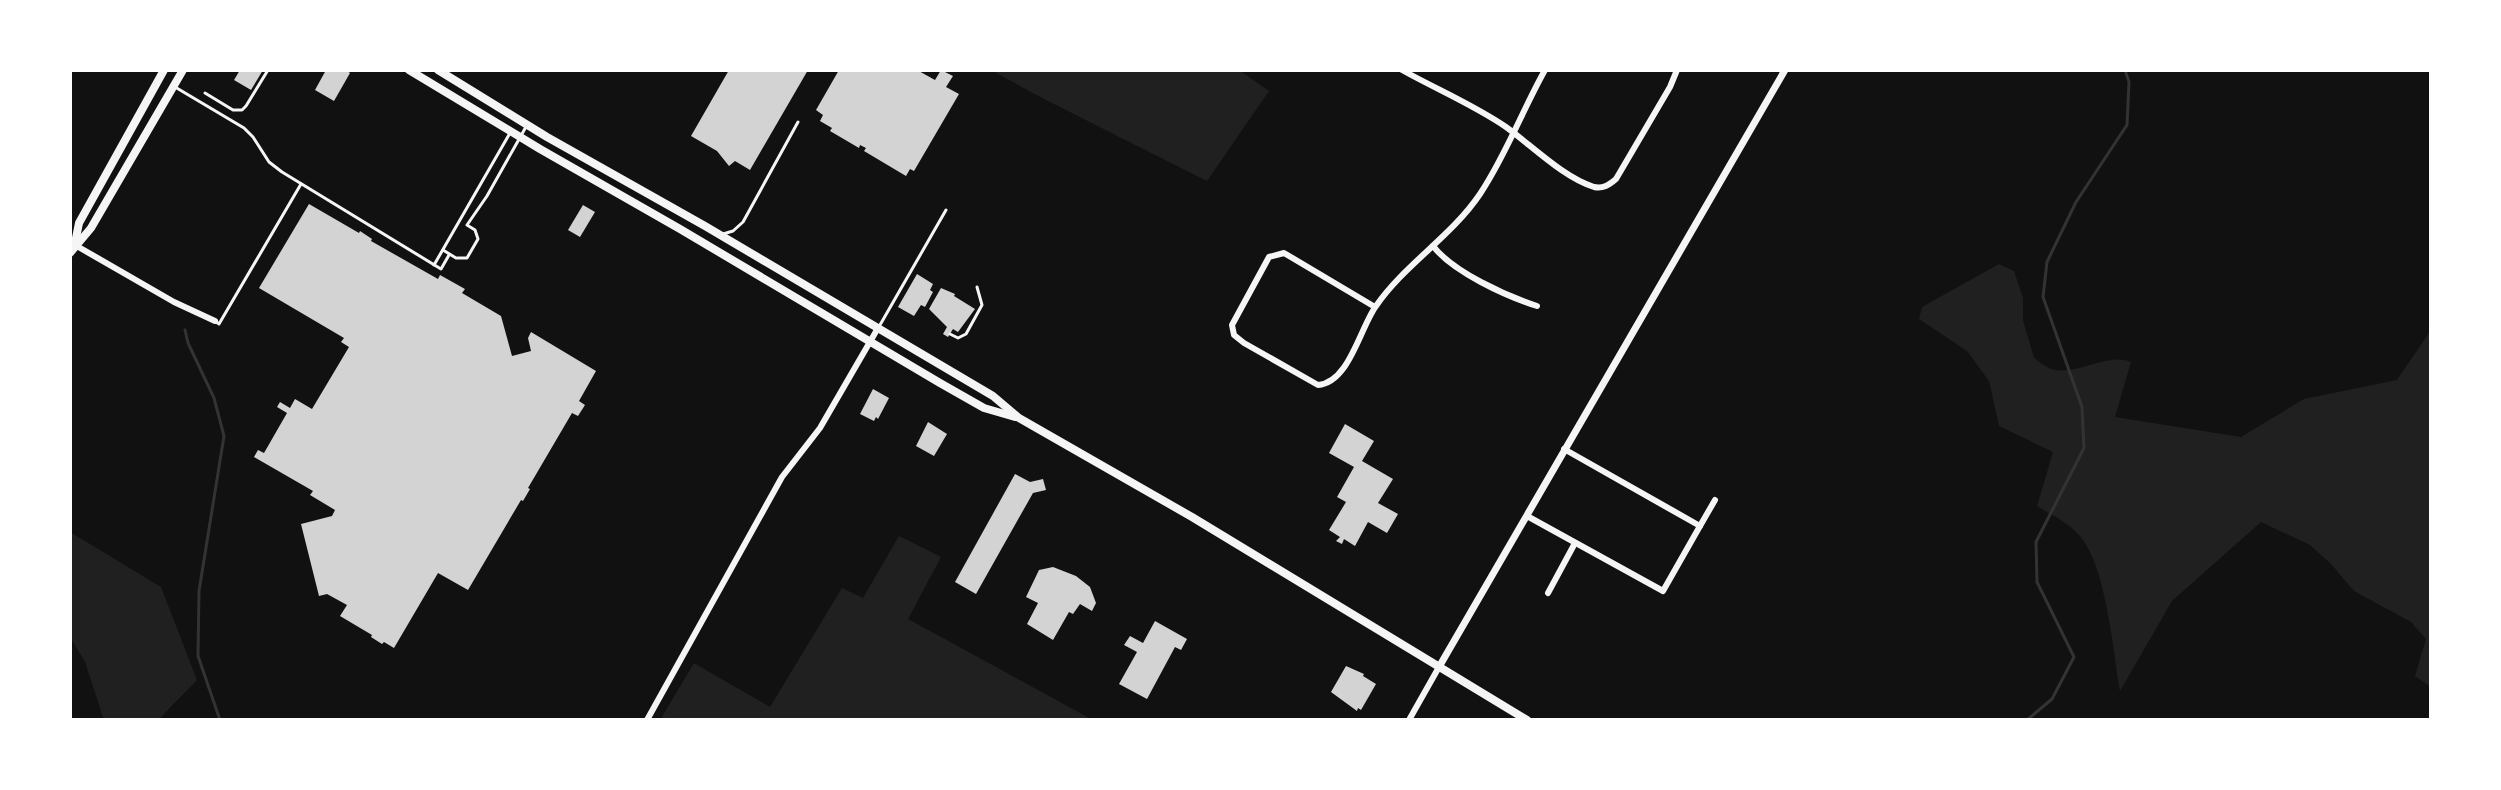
<svg xmlns="http://www.w3.org/2000/svg" width="2501" height="790" font-family="Montserrat,sans-serif">
	<style>
		.green { fill: #202020 }
		.lines { fill: none; stroke-linecap: round; stroke-linejoin: round }
		.stream { stroke: #333; stroke-width: 3 }
		.building { fill: #d3d3d3 }
		.service { stroke: #f5f5f5; stroke-width: 3 }
		.minor { stroke: #f5f5f5; stroke-width: 6 }
		.tertiary { stroke: #f5f5f5; stroke-width: 7 }
		.secondary { stroke: #f5f5f5; stroke-width: 8 }
	</style>
	<rect width="100%" height="100%" fill="#111"/>
	<g class="green">
		<polygon points="991,70 1239,70 1269,91 1207,181 1042,98"/>
		<path d="M1999 264 2014 271 2023 298V320L2034 358C2039 361 2045 367 2051 369 2077 377 2106 352 2131 362L2115 417 2241 437 2304 399 2397 380 2431 330V687L2415 676 2426 639 2411 622 2354 591 2331 564 2310 545 2261 522 2172 601 2120 691C2113 650 2106 563 2078 534 2068 522 2049 514 2037 506L2053 452 1999 426 1989 381 1967 351 1919 319 1922 307Z"/>
		<polygon points="70,532 161,587 197,680 158,720 104,720 85,662 70,637"/>
		<polygon points="899,536 941,557 908,619 1093,720 660,720 694,663 770,707 842,588 863,598"/>
	</g>
	<g class="lines">
		<g class="stream">
			<polyline points="185,330 188,343 214,398 224,436 199,591 198,656 220,720"/>
			<polyline points="2027,720 2052,699 2074,657 2037,582 2036,542 2084,448 2082,407 2043,297 2047,262 2076,202 2127,125 2129,82 2125,70"/>
		</g>
	</g>
	<g class="building">
		<polygon points="240,70 263,70 251,90 234,80"/>
		<polygon points="326,70 346,70 350,73 334,101 315,90"/>
		<polygon points="729,70 808,70 750,170 735,161 729,166 717,151 691,136"/>
		<polygon points="839,70 917,70 935,80 941,70 953,76 946,87 959,94 914,171 910,169 906,176 864,151 866,148 860,145 859,148 830,131 832,128 820,121 823,115 816,110"/>
		<polygon points="309,204 359,233 360,231 372,239 371,241 438,279 440,275 465,289 462,293 501,316 512,356 531,351 528,338 531,332 596,371 579,401 585,405 578,416 572,413 528,488 530,489 523,501 521,500 468,590 438,573 394,648 384,642 382,644 371,637 372,635 340,616 347,605 327,594 319,596 301,524 332,516 335,510 310,495 313,491 254,457 258,450 264,453 287,413 277,407 280,402 290,408 295,399 312,409 349,347 341,342 344,338 259,288"/>
		<polygon points="583,205 595,212 580,237 568,230"/>
		<polygon points="917,274 933,284 930,290 933,292 925,307 921,305 914,316 898,307"/>
		<polygon points="941,288 955,294 954,296 975,309 958,332 953,329 948,337 943,334 947,327 929,309"/>
		<polygon points="873,389 889,398 878,419 876,417 874,421 860,414"/>
		<polygon points="928,422 947,434 934,456 916,446"/>
		<polygon points="1345,424 1374,441 1362,461 1393,479 1378,503 1398,514 1387,533 1368,522 1355,546 1344,539 1342,544 1336,541 1340,537 1329,530 1346,502 1337,497 1354,467 1329,453"/>
		<polygon points="1015,474 1030,482 1043,479 1046,490 1033,493 976,594 955,582"/>
		<polygon points="1053,567 1076,576 1090,587 1096,603 1092,611 1080,604 1073,614 1069,612 1053,640 1027,624 1038,603 1026,597 1039,570"/>
		<polygon points="1155,621 1187,639 1181,650 1175,647 1147,699 1119,684 1137,652 1124,645 1130,636 1143,643"/>
		<polygon points="1346,666 1364,674 1363,676 1376,684 1361,710 1358,708 1357,711 1331,692"/>
	</g>
	<g class="lines">
		<g class="service">
			<polyline points="175,87 244,128 253,137 269,162 282,172 441,269 449,255"/>
			<polyline points="205,93 233,110 242,110 246,106 268,70"/>
			<polyline points="723,234 733,231 743,222 798,122"/>
			<polyline points="443,250 456,258 467,258 478,239 475,230 467,225 487,196 527,125"/>
			<polyline points="434,265 510,133"/>
			<polyline points="215,321 219,324 301,184"/>
			<polyline points="880,325 946,210"/>
			<polyline points="950,334 958,338 966,334 982,305 977,287"/>
		</g>
		<g class="minor">
			<path d="M1402 70C1436 89 1474 105 1506 127 1531 145 1564 178 1594 187 1603 189 1609 185 1616 179L1670 87 1677 70"/>
			<polyline points="75,245 174,302 215,321"/>
			<path d="M1433 246C1453 272 1506 296 1537 306"/>
			<path d="M1375 307 1284 253 1269 257 1232 325 1234 335 1244 343 1318 385C1349 383 1360 328 1376 306 1405 264 1451 237 1480 194 1506 155 1522 111 1545 70"/>
			<polyline points="1527,516 1663,591 1700,526 1564,449"/>
			<polyline points="1700,526 1715,500"/>
			<polyline points="1548,593 1575,543"/>
			<polyline points="647,720 782,477 820,428 878,328"/>
			<polyline points="1409,720 1439,667"/>
		</g>
		<polyline class="tertiary" points="1439,667 1785,70"/>
		<g class="secondary">
			<polyline points="409,70 540,149 680,229 940,383 984,408 1015,417"/>
			<polyline points="438,70 547,137 705,226 993,396 1019,418 1192,517 1527,720"/>
			<polyline points="75,243 79,223 164,70"/>
			<polyline points="70,253 91,228 183,70"/>
		</g>
	</g>
	<rect width="2501" height="790" fill="none" stroke="#ffffff" stroke-width="144"/>
</svg>
